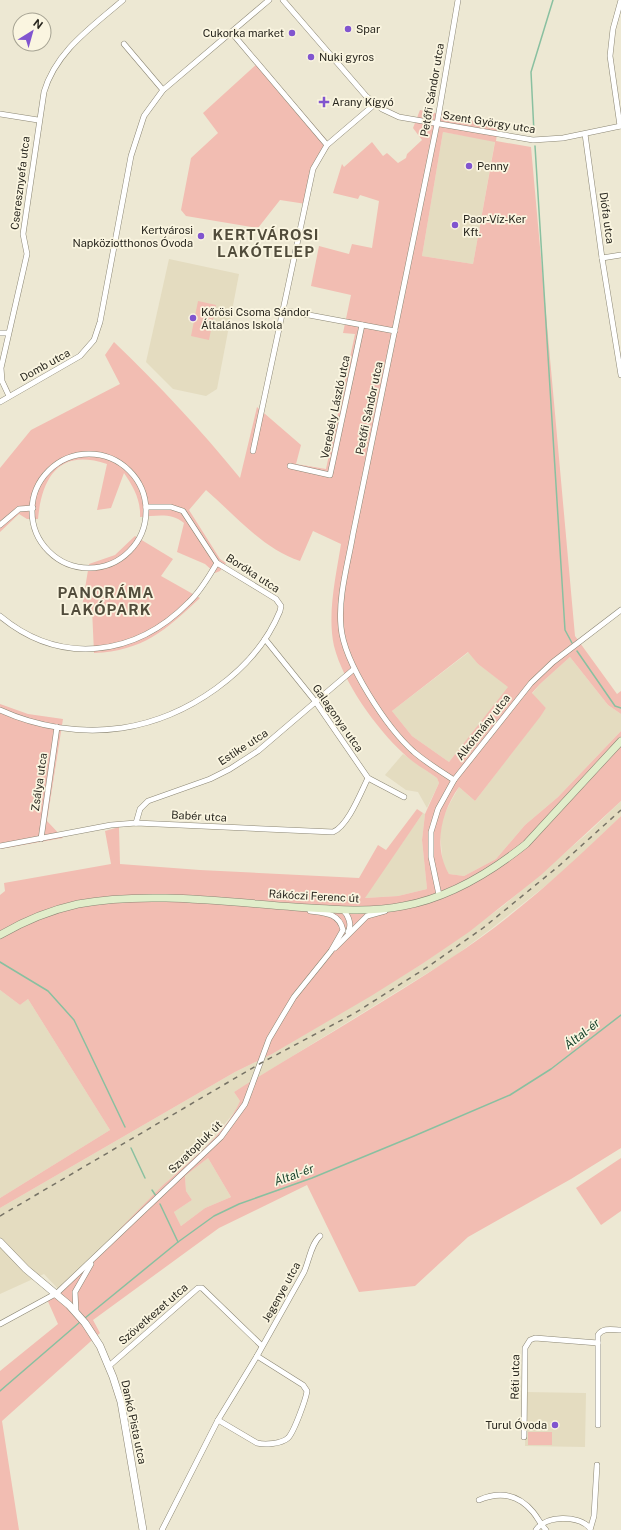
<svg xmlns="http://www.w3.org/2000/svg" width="621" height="1530" font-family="'Public Sans',sans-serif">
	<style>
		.built { fill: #e4dcc0 }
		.green { fill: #f2bdb2; fill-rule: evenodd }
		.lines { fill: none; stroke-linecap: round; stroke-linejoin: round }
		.stream { stroke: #89c0a0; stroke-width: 1.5 }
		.minor-casing { stroke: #8b8674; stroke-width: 6 }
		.tertiary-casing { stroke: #8b8674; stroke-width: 8 }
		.secondary-casing { stroke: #8b8674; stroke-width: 8 }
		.minor { stroke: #fff; stroke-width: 5 }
		.tertiary { stroke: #fff; stroke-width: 7 }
		.secondary { stroke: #e1edca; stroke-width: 7 }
		.rail { stroke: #777366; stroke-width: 1.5; stroke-dasharray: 5 5; stroke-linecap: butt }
		.poi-dot { fill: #8155cf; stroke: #faf5e0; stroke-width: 1.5 }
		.labels { text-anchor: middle; stroke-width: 3.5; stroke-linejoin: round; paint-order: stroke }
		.poi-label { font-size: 11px; fill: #29271f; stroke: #faf5e0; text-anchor: start }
		.street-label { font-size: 11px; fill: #29271f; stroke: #faf5e0 }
		.water-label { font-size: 12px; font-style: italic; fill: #123e28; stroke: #faf5e0 }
		.district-label { font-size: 15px; font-weight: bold; letter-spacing: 1px; fill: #514c3b; stroke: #faf5e0 }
	</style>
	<rect width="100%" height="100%" fill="#ede8d3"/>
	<g class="built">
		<polygon points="443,132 495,141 473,264 422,256"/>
		<polygon points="169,259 239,274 217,389 206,396 173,389 146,362"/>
		<polygon points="469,652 478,664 509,687 449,762 412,736 392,711"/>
		<polygon points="570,657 608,705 621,714 621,731 558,797 525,825 496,859 464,876 449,874 443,865 440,833 443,817 450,803 459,787 475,801 546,708 532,694 540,684"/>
		<polygon points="403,754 437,778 439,783 427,808 418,792 406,790 385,775"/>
		<polygon points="621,801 621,816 563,872 491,929 452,958 234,1092 240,1101 236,1110 215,1136 158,1190 60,1291 44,1274 0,1294 0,1208 235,1072 272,1054 422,964 503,906 589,832"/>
		<polygon points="423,813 425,814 422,840 427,889 398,896 364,898"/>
		<polygon points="0,990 20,1005 28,999 110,1130 0,1198"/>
		<polygon points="208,1158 231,1197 205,1208 181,1226 174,1212 192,1200 186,1191 185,1176"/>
		<polygon points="526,1392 586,1393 585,1447 525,1446"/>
	</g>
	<g class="green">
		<polygon points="259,62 331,145 318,161 306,204 280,200 258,228 186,216 181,210 191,158 218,133 203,113"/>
		<path d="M420 110 498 126 496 141 531 147 575 636 617 694 621 691V714L608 705 570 657 540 684 532 693 546 708 540 717 475 801 459 787C441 812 433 847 449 874L464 876 496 859 525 825 558 797 621 731V801L541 875 469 932 422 964 371 996 272 1054 235 1072 0 1208V1198L110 1130 28 999 20 1005 0 990V895L5 891 4 883 111 864 105 831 119 827 120 864 200 870 359 878 378 845 386 850 417 809 423 813 365 898 398 896 427 889 422 840 425 814 439 783 437 778C426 770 413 763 403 753 376 728 343 682 334 646 327 614 336 576 341 544L313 531 300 561C263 549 235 515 206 490L189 510 220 559 226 563 220 571 215 573 205 564 177 552 184 523C171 512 156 516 140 517 141 500 133 486 124 473L111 508 97 510 107 464C60 448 42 476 38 519H27L19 514 0 532V468L31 430 120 384 105 355 114 342C159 385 201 430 240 478L257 407 301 445 296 464 326 469 355 334 343 333 351 295 311 286 319 246 349 254 352 244 372 248 379 201 360 195 358 199 333 193 342 164 344 167 372 142 383 156 387 153 398 163 406 158 407 154 422 140 413 128ZM443 132 495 142 473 264 422 256ZM468 652 478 664 508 687 449 762 412 736 392 711Z"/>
		<polygon points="198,301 216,305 209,340 191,336"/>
		<path d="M135 536 173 559 161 576 200 598C166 630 143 651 94 653L92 609 82 607 89 564 115 555Z"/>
		<polygon points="0,704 28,714 63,719 47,821 63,838 0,849"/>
		<path d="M621 816V1148L571 1179 468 1237 415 1286 359 1292 307 1185 219 1228 93 1320 100 1333 2 1421 19 1530H0V1371L58 1324 46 1297 60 1291C93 1257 125 1223 158 1190 185 1164 225 1136 240 1101L234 1092C306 1047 380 1005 451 958 513 918 568 867 621 816ZM208 1158 231 1197 205 1208 181 1226 174 1212 192 1200 186 1191 185 1176Z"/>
		<polygon points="621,1158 621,1211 601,1225 576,1188"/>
		<rect x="528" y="1432" width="24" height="13"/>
	</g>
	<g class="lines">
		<g class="stream">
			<polyline points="534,133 531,72 553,0"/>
			<polyline points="535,146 565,630 572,643"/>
			<polyline points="577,651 615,706 621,708"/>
			<polyline points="0,962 48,991 74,1020 125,1127"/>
			<polyline points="131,1148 145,1178"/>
			<polyline points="152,1190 156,1196"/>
			<polyline points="160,1204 178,1242"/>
			<polyline points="85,1318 178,1242 214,1216 239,1204 312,1178 414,1136 510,1095 551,1069 621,1015"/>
			<polyline points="0,1391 80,1322"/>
		</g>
		<g class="minor-casing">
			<g id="minor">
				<polyline points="283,0 366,96 382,109 399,117 533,140 563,138 621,126"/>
				<polyline points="232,33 327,145"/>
				<polyline points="124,44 163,90"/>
				<polyline points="0,114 38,120"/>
				<polyline points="620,126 610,56 613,29 621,0"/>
				<polyline points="585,134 602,258 621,375"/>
				<polyline points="602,258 621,255"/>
				<polyline points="282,310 395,331"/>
				<polyline points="0,333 8,333"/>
				<path d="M9 396 2 381 1 368 27 254 23 234 44 92C56 51 92 27 123 0"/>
				<polyline points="0,402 80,356 94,340 100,322 131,156 144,116 163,90 269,0"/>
				<polyline points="253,451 313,169 327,145 375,104"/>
				<circle cx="89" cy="511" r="57"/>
				<polyline points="290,466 330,475 362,325"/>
				<polyline points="0,525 19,509 33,508"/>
				<path d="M0 616C60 666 135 657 189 602 201 591 209 576 217 563"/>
				<polyline points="265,639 315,701 368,778 404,797"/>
				<path d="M0 710C37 727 81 734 122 728 187 718 255 672 280 611L281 606 276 599 217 563 183 511 171 507H146"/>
				<path d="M454 780C440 771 427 763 414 752 387 728 344 663 341 627 338 596 348 564 353 534L437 124 458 0"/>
				<polyline points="136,823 140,809 148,801 210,779 230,769 258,751 354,669"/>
				<polyline points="41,839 57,727"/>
				<path d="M0 846 111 825 136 823 333 832C348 826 361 792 368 778"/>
				<polyline points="439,895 431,857 431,832 438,809 454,780 531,683 553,662 621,610"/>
				<path d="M343 910C349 916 352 925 348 932"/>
				<polyline points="335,948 367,916 385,911"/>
				<polyline points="76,1312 75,1292 91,1264"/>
				<path d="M0 1324 57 1293 221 1137 245 1104 269 1039 282 1017 294 997 331 951 343 930C339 913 325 913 310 911"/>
				<polyline points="109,1366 198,1288 202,1288 262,1346"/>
				<path d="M218 1420 257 1443C265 1445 281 1444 288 1438 294 1432 306 1399 307 1391L303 1385 257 1356"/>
				<path d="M598 1425V1335C603 1327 613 1330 621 1330"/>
				<polyline points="524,1437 525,1348 530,1340 535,1338 598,1343"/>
				<path d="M479 1500C500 1491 518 1494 533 1512 538 1518 541 1525 546 1530"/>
				<path d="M162 1530 218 1420 257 1356 304 1272C309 1261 311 1244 320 1236"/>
				<path d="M536 1530C546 1515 578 1515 590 1528"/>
				<polyline points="590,1530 594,1516 597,1465"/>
			</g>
		</g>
		<g class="tertiary-casing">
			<polyline id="tertiary" points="0,1242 26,1269 69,1305 85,1323 100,1346 113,1377 121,1402 143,1530"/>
		</g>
		<g class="secondary-casing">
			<path id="secondary" d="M0 935C24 921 51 910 78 904 146 891 226 902 295 907 331 909 368 913 403 906 448 898 491 872 526 844L621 741"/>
		</g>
		<use href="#minor" class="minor"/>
		<use href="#tertiary" class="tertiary"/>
		<use href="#secondary" class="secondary"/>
		<polyline class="rail" points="0,1216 261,1063 355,1013 429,966 483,928 560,865 621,810"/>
	</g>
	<g class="poi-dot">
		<circle cx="348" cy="29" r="4"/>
		<circle cx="292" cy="33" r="4"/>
		<circle cx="311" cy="57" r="4"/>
		<path d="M322 96h4v4h4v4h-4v4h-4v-4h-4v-4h4z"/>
		<circle cx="469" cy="166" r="4"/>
		<circle cx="455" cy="225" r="4"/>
		<circle cx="201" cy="236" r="4"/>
		<circle cx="193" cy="318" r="4"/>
		<circle cx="555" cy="1425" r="4"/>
	</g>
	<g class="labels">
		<g class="poi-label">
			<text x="356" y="33">Spar</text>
			<text x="284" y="37" text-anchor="end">Cukorka market</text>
			<text x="319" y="61">Nuki gyros</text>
			<text x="332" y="106">Arany Kígyó</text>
			<text x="477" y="170">Penny</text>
			<text x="463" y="223">Paor-Víz-Ker<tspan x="463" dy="13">Kft.</tspan></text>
			<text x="193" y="234" text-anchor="end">Kertvárosi<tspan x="193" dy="13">Napköziotthonos Óvoda</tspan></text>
			<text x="201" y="316">Kőrösi Csoma Sándor<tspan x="201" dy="13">Általános Iskola</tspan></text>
			<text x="547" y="1429" text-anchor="end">Turul Óvoda</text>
		</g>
		<g class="street-label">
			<text transform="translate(432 90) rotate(-80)" y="4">Petőfi Sándor utca</text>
			<text transform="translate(489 122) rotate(9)" y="4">Szent György utca</text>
			<text transform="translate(20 183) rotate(-83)" y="4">Cseresznyefa utca</text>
			<text transform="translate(607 218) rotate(82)" y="4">Diófa utca</text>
			<text transform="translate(45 365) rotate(-29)" y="4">Domb utca</text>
			<text transform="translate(335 407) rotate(-78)" y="4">Verebély László utca</text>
			<text transform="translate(369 408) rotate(-78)" y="4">Petőfi Sándor utca</text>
			<text transform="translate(253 573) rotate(33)" y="4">Boróka utca</text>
			<text transform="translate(338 718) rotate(55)" y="4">Galagonya utca</text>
			<text transform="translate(483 727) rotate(-52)" y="4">Alkotmány utca</text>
			<text transform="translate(243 747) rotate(-33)" y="4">Estike utca</text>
			<text transform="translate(39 782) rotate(-82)" y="4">Zsálya utca</text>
			<text transform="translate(199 816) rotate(3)" y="4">Babér utca</text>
			<text transform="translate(314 896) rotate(3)" y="4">Rákóczi Ferenc út</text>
			<text transform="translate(195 1147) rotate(-44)" y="4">Szvatopluk út</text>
			<text transform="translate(281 1292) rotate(-61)" y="4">Jegenye utca</text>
			<text transform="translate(153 1314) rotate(-41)" y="4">Szövetkezet utca</text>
			<text transform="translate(515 1377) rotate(-89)" y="4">Réti utca</text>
			<text transform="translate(134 1422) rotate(78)" y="4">Dankó Pista utca</text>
		</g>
		<g class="water-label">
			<text transform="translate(582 1034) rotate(-38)" y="4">Által-ér</text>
			<text transform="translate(294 1175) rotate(-20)" y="4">Által-ér</text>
		</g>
		<g class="district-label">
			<text x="266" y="240">KERTVÁROSI<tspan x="266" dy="17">LAKÓTELEP</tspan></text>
			<text x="106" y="598">PANORÁMA<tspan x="106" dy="17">LAKÓPARK</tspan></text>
		</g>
	</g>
	<g transform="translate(32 32) rotate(37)"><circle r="19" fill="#faf5e0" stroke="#a6a393"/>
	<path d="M0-3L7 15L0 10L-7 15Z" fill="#8155cf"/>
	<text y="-6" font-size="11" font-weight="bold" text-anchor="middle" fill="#29271f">N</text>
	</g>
</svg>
